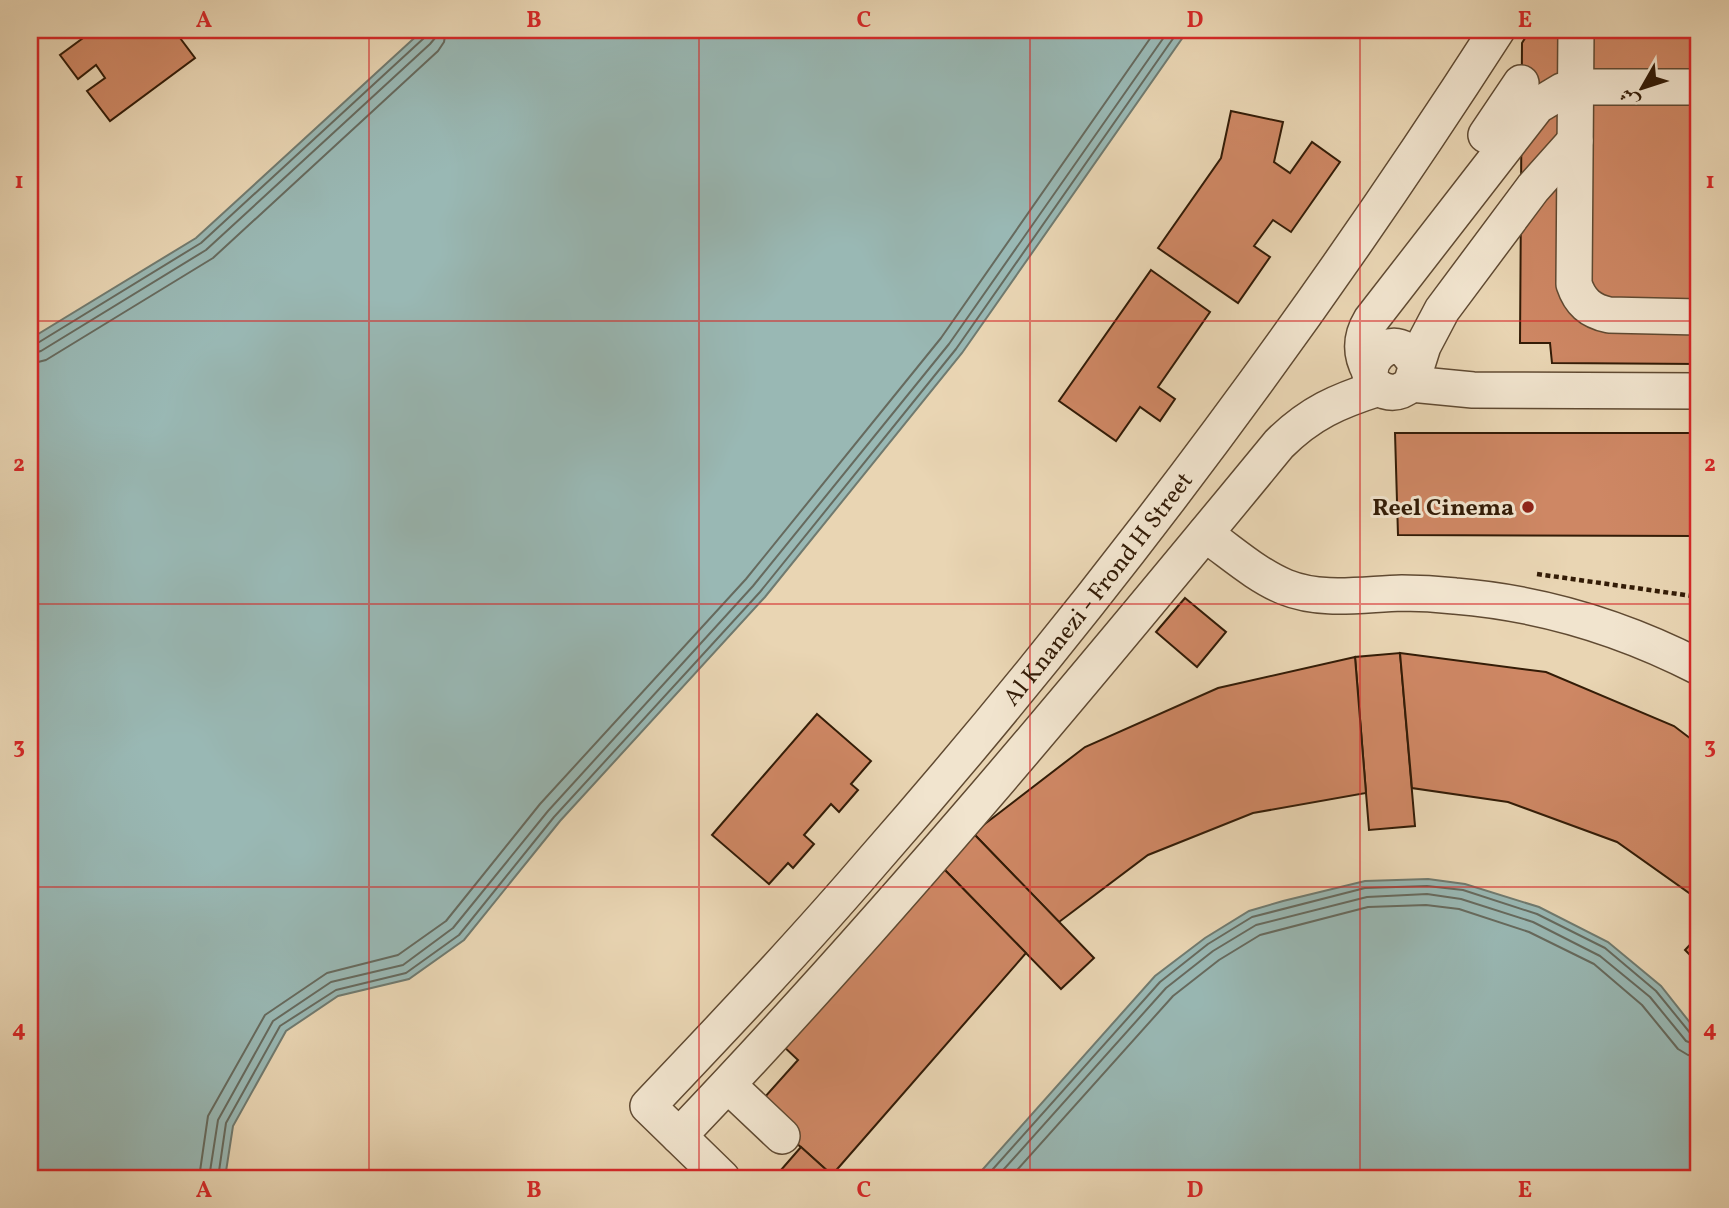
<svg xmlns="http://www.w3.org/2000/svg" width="1729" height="1208" font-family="Vollkorn,Amiri,serif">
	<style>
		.water { fill: #99b8b4; stroke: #707a6f; stroke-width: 2 }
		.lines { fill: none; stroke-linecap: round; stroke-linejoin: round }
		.shore { stroke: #666a5e; stroke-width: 2 }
		.building { fill: #ce8764; stroke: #331c07; stroke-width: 2 }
		.minor-casing { stroke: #604a32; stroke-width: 38 }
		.path { stroke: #331c07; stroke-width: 4.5; stroke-dasharray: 5 3.5; stroke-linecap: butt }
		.minor { stroke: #f1e4ce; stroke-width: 35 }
		.grid { fill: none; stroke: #d62828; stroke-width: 2; stroke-opacity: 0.55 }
		.poi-dot { fill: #8f2418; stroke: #f1e4ce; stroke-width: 2.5 }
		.labels { text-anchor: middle; stroke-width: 6; stroke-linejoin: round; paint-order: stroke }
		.poi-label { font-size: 24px; font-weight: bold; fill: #331c07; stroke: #f1e4ce; text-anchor: end }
		.street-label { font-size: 24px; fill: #331c07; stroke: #f1e4ce }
		.neatline { fill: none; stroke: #d62828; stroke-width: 2.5 }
		.grid-label { font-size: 23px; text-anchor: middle; font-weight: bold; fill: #d62828 }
	</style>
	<rect width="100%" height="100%" fill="#e9d5b3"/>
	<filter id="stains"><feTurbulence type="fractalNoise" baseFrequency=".00286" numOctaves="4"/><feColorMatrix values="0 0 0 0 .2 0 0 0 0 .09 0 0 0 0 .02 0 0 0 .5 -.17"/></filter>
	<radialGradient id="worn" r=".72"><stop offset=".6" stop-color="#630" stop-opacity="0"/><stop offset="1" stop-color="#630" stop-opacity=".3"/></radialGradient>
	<g class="water">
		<polygon points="423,30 1188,30 962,353 765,597 560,821 464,940 409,979 338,996 286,1031 233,1126 225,1178 30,1178 30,339 196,238"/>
		<polygon points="1428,879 1465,884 1539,907 1608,942 1661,986 1699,1034 1699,1178 975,1178 1155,976 1205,938 1249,911 1283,901 1365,881"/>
	</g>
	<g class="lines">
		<g class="shore">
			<polyline points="30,345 36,344 201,243 424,38 427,30"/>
			<polyline points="30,354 41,351 206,250 430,44 435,38 436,30"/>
			<polyline points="30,364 46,360 213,258 438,51 444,42 446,30"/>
			<polyline points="199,1178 208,1116 265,1015 327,973 398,955 446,921 540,804 746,579 941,338 1156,30"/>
			<polyline points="209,1178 218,1120 273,1021 331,982 403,965 453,928 548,811 753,586 949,344 1169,30"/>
			<polyline points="218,1178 226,1123 280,1026 336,990 406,973 459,935 554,817 760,592 956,349 1179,30"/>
			<polyline points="985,1178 1160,982 1208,944 1252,917 1365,888 1427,886 1463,890 1537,914 1605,948 1656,991 1691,1034 1699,1037"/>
			<polyline points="996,1178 1166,988 1213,951 1256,925 1367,897 1427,894 1461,899 1533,922 1600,956 1650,997 1686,1041 1699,1046"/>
			<polyline points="1010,1178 1173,996 1219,960 1260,935 1368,907 1426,905 1459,909 1529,932 1594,964 1642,1005 1678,1049 1688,1055 1699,1057"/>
		</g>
	</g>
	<g class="building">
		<polygon points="94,30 174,30 195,58 110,121 87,91 105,78 96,65 78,79 60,55"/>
		<polygon points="1530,30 1699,30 1699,364 1552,363 1550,343 1520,343 1522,43"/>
		<polygon points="1231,111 1283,122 1274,162 1290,173 1312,142 1340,162 1291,232 1273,220 1254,246 1270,257 1238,303 1158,248 1221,158"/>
		<polygon points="1151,270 1210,312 1158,387 1175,399 1160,421 1140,407 1116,441 1059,401"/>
		<polygon points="1395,433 1699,433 1699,536 1398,535"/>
		<polygon points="1185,598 1226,632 1197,667 1156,632"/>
		<polygon points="1400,653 1415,826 1369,830 1355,657"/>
		<polygon points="1400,653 1546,672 1674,726 1699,745 1699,900 1617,842 1508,802 1412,788"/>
		<polygon points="1355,657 1366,793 1253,813 1148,855 1059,922 973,833 1085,747 1218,688"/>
		<polygon points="817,714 871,761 851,784 858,790 839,812 831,804 804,835 814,844 793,868 788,863 769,884 712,835"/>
		<polygon points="973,833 1094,958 1061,989 940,865"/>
		<polygon points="940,865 1026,953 832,1175 756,1107 798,1060 782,1045"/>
		<polygon points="1699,935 1699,964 1685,950"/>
		<polygon points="801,1147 832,1175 836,1178 774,1178"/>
	</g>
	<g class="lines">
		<g class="minor-casing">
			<g id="minor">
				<path d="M1576 30 1574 284C1580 302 1590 311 1609 315L1699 317"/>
				<polyline points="1486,135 1521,83"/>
				<path d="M1416 366C1395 315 1345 378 1385 391 1395 394 1403 391 1411 384L1423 346 1442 310 1533 188 1575 141"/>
				<path d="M1370 372C1360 354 1360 338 1371 320L1537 106 1562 91 1575 87H1699"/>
				<polyline points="1411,384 1473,390 1699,391"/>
				<path d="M1205 534C1231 552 1256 575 1285 587 1322 602 1363 594 1402 593 1419 593 1437 594 1455 596 1541 603 1623 628 1699 667"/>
				<polyline points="728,1085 782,1136"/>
				<path d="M679 1136C890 915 1085 680 1279 444 1310 413 1338 401 1379 388"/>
				<path id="s1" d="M722 1178 648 1106C724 1026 800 946 872 862 1101 601 1309 322 1497 30"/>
			</g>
		</g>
		<polyline class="path" points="1537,574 1699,597"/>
		<use href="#minor" class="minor"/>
	</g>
	<path class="grid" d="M369 30V1178M699 30V1178M1030 30V1178M1360 30V1178M30 321H1699M30 604H1699M30 887H1699"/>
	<circle class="poi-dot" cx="1528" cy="507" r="7"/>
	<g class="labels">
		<g class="poi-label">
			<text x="1514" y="515">Reel Cinema</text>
		</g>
		<g class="street-label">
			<text dy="8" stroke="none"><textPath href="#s1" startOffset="789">Al Knanezi - Frond H Street</textPath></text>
		</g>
	</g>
	<rect width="1729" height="1208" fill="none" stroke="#e9d5b3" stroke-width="77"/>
	<g transform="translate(1642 88) rotate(231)" stroke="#f1e4ce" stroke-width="5" paint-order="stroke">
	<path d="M0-5L12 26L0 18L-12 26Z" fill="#331c07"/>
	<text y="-10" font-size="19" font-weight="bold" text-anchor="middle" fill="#331c07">ش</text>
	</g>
	<rect x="38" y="38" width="1652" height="1132" class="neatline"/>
	<g class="grid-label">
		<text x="204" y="27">A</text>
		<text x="534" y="27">B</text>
		<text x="864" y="27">C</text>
		<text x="1195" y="27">D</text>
		<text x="1525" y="27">E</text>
		<text x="19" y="188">1</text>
		<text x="1710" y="188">1</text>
		<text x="19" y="471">2</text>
		<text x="1710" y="471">2</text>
		<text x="19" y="753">3</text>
		<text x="1710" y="753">3</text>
		<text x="19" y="1036">4</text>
		<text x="1710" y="1036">4</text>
		<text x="204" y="1197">A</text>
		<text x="534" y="1197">B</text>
		<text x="864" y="1197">C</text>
		<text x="1195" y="1197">D</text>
		<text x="1525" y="1197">E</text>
	</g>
	<rect width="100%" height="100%" filter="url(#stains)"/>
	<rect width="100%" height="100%" fill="url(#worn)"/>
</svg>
